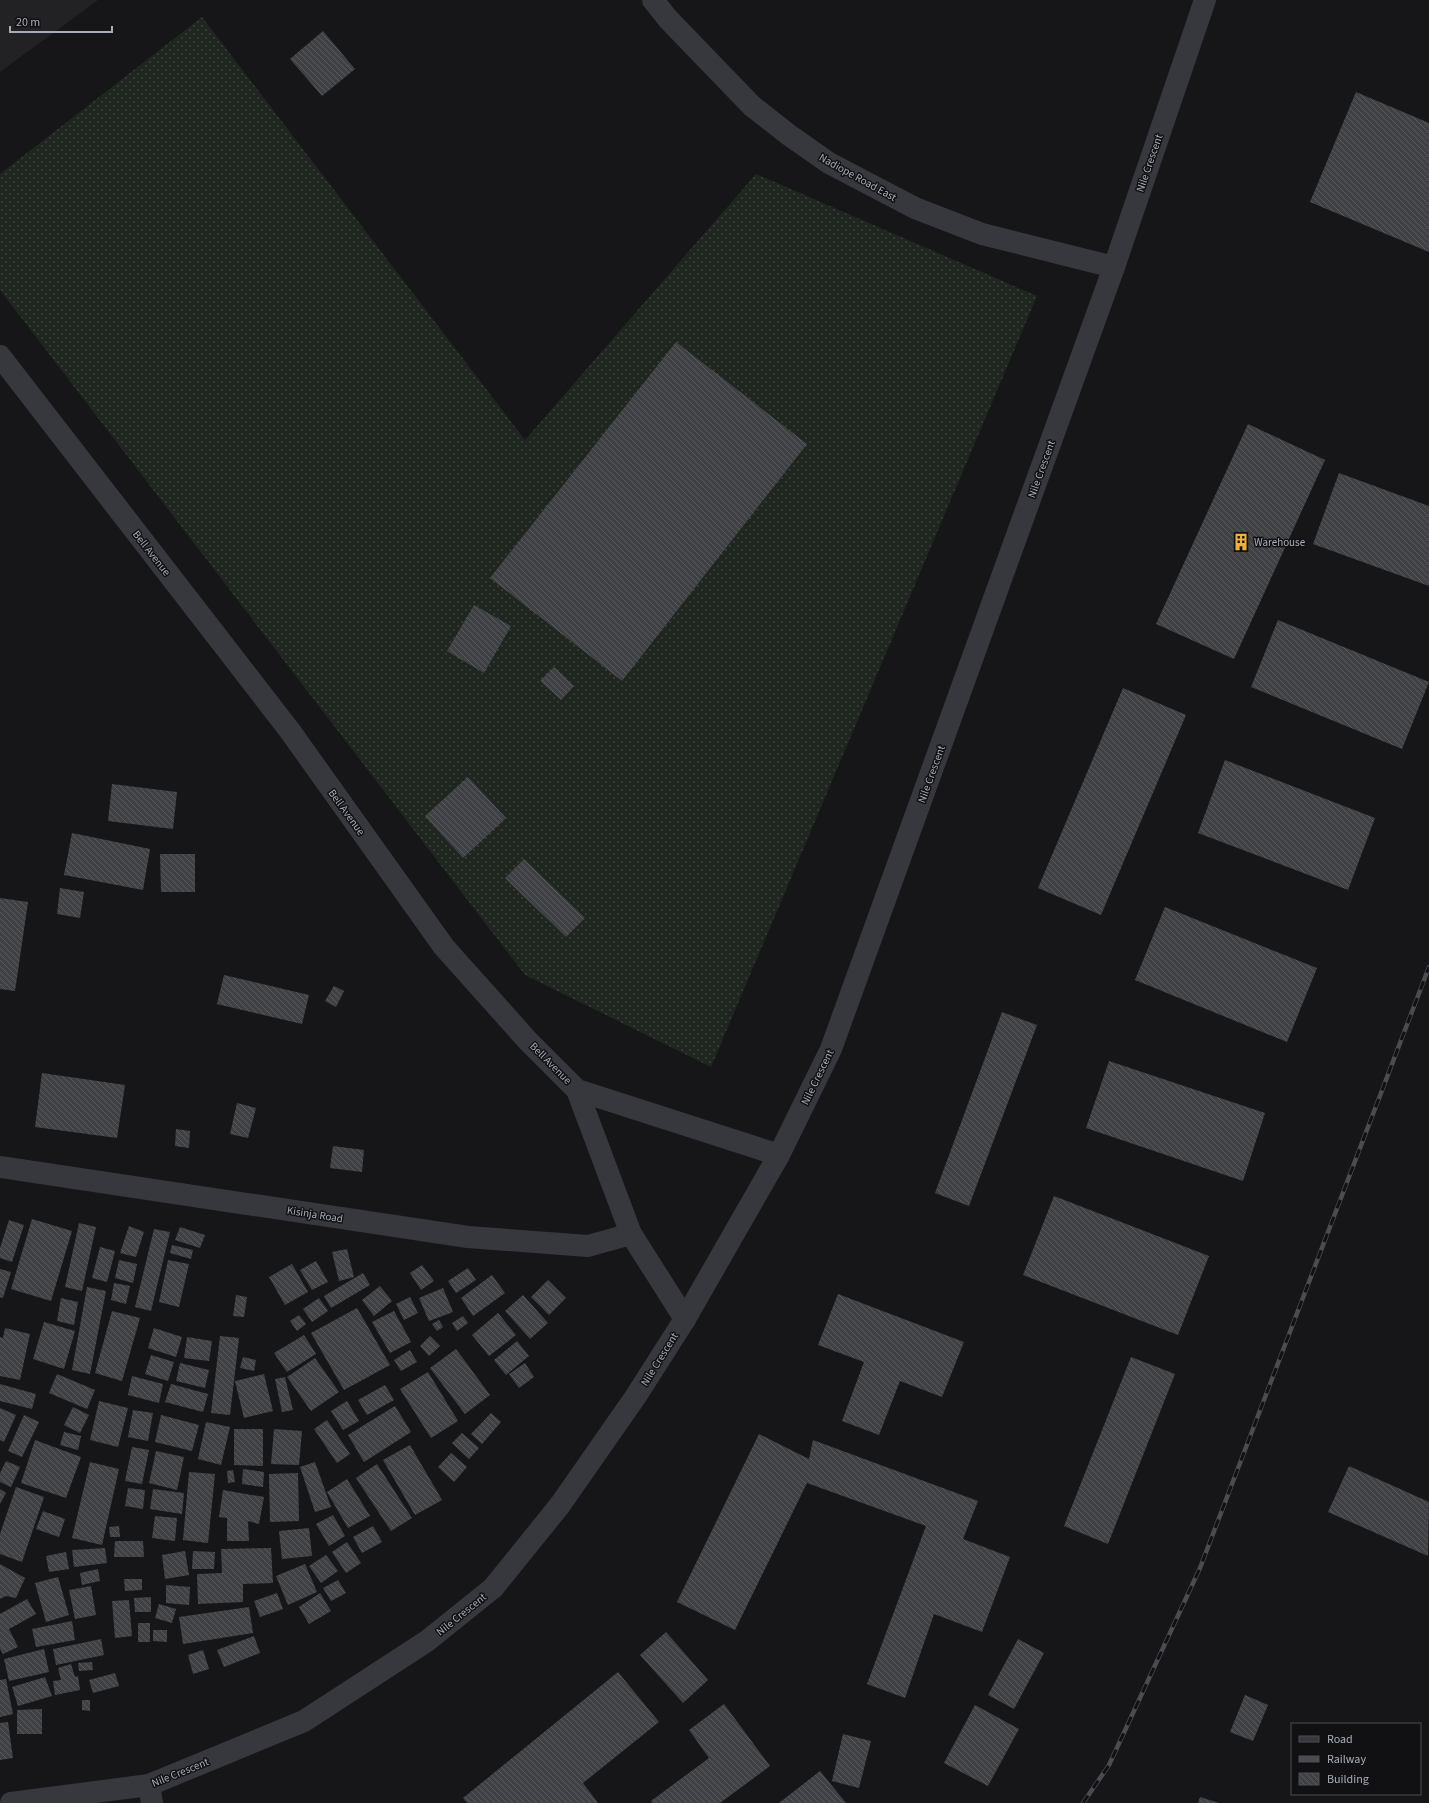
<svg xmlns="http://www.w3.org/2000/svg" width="1429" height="1803" font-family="'Source Sans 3',sans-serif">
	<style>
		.built { fill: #222225 }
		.garden { fill: url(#garden-dots) }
		.building { fill: url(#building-back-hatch) }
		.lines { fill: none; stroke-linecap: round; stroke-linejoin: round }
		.minor { stroke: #37383d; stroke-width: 22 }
		.tertiary { stroke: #37383d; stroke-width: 22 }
		.rail-casing { stroke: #4a4c52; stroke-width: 4.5 }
		.rail { stroke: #111113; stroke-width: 3; stroke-dasharray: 9; stroke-linecap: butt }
		.labels { text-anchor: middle; stroke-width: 3; stroke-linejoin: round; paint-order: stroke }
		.street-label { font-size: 11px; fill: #a8adb8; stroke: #111113 }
		.poi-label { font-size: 11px; fill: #a8adb8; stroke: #111113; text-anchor: start }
	</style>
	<defs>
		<pattern id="garden-dots" width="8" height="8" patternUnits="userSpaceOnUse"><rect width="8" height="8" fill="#1e261f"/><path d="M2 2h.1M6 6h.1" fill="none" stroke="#3c433d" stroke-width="1.8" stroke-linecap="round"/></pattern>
		<pattern id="building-back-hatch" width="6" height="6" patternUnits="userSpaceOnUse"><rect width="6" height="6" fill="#404145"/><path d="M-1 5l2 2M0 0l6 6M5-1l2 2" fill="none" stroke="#595a5e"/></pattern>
	</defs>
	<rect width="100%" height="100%" fill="#161618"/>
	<polygon class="built" points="0,0 98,0 0,72"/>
	<polygon class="garden" points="202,17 525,440 756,174 1037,296 711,1067 525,975 0,290 0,174"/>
	<g class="building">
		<polygon points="323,31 355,69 322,96 290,59"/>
		<polygon points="1356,92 1429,123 1429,252 1310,202"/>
		<polygon points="676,342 807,444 622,681 490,578"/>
		<polygon points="1248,424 1325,460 1234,659 1156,624"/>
		<polygon points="1339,473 1429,506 1429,586 1313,544"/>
		<polygon points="474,605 511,626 484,673 447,651"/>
		<polygon points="1278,620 1429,682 1402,749 1251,687"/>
		<polygon points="554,667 574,686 561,700 540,681"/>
		<polygon points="1123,688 1186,715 1101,915 1038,888"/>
		<polygon points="1225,760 1375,818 1348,890 1198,833"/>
		<polygon points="468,777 506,818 463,858 425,816"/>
		<polygon points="112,784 177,792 173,829 108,821"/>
		<polygon points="72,833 150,849 143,890 64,875"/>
		<polygon points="160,854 195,854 195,892 161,892"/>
		<polygon points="524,859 585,918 566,937 505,878"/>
		<polygon points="60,888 84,892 80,918 57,914"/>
		<polygon points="0,898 28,902 15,991 0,989"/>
		<polygon points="1165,907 1317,968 1287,1042 1135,980"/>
		<polygon points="224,975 309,995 302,1024 217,1004"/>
		<polygon points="334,986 344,991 336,1007 325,1001"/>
		<polygon points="1002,1012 1037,1025 969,1206 935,1193"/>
		<polygon points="1109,1061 1265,1113 1243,1181 1086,1128"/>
		<polygon points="42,1073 125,1085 117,1138 35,1127"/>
		<polygon points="237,1103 256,1108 248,1138 230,1134"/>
		<polygon points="176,1129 190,1131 189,1148 175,1146"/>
		<polygon points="333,1146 364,1150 362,1172 330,1168"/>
		<polygon points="1054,1196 1209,1256 1178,1335 1023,1275"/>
		<polygon points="32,1219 72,1231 51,1301 11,1289"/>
		<polygon points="9,1220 24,1225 12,1262 0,1258 0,1248"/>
		<polygon points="79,1223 96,1227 82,1291 65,1287"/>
		<polygon points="129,1226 144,1232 136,1257 120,1253"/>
		<polygon points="180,1227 205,1235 200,1248 175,1240"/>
		<polygon points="154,1229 170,1232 151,1311 135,1307"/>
		<polygon points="172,1245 193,1250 191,1259 170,1253"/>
		<polygon points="100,1247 115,1251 107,1282 92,1278"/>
		<polygon points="347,1249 354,1277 339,1281 332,1252"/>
		<polygon points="119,1260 137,1264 133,1283 115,1278"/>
		<polygon points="168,1260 189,1264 179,1307 159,1302"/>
		<polygon points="316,1261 328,1282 312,1290 300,1270"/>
		<polygon points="292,1264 308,1292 285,1305 269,1277"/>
		<polygon points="422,1265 434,1281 421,1290 410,1273"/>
		<polygon points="468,1268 476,1280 456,1293 448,1281"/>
		<polygon points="0,1269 11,1272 3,1298 0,1297"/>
		<polygon points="363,1273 370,1285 331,1308 324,1296"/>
		<polygon points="492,1275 505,1293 473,1316 461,1298"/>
		<polygon points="548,1280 566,1298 549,1315 531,1297"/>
		<polygon points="114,1283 130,1286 126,1304 111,1300"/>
		<polygon points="380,1286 392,1301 374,1316 362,1300"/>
		<polygon points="87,1287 106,1291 90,1374 72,1370"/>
		<polygon points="443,1288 453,1312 429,1321 419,1298"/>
		<polygon points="838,1294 964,1342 942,1397 900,1381 879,1435 842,1421 864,1362 818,1345"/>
		<polygon points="236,1295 247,1297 244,1317 233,1316"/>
		<polygon points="523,1295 548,1323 530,1339 505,1311"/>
		<polygon points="410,1297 418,1313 404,1320 396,1304"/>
		<polygon points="61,1298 78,1302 74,1325 57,1321"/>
		<polygon points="319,1298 328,1311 312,1322 303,1309"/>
		<polygon points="357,1308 390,1365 344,1390 311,1333"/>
		<polygon points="112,1311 140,1318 122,1381 95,1373"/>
		<polygon points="394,1311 411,1342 390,1353 372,1322"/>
		<polygon points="498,1313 516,1335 489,1356 472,1335"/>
		<polygon points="299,1315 306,1324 297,1331 290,1321"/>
		<polygon points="463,1316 468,1323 457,1331 452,1323"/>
		<polygon points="439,1320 443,1327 437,1331 432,1324"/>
		<polygon points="44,1322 75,1331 64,1369 33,1359"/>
		<polygon points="5,1328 30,1334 20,1380 0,1376 0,1337 3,1338"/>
		<polygon points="154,1328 182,1337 176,1357 148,1348"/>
		<polygon points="304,1335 316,1354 287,1372 274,1353"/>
		<polygon points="220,1336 239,1338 230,1415 211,1413"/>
		<polygon points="430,1336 440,1346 429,1356 420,1346"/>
		<polygon points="187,1337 212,1341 209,1361 184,1358"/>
		<polygon points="517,1341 529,1356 506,1375 494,1360"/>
		<polygon points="456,1349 490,1395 465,1414 430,1368"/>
		<polygon points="410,1350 417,1362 401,1371 394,1360"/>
		<polygon points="151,1355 174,1362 168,1381 145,1374"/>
		<polygon points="243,1357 256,1360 254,1371 240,1368"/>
		<polygon points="1131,1357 1175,1374 1108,1544 1064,1526"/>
		<polygon points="315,1358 339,1392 311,1411 287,1377"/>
		<polygon points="180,1363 209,1370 205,1388 176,1381"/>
		<polygon points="525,1363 534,1377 519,1388 509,1374"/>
		<polygon points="428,1372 458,1421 431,1438 400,1389"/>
		<polygon points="57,1374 95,1390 87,1409 49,1393"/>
		<polygon points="264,1374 273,1411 244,1418 235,1381"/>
		<polygon points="132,1376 163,1384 159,1403 128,1395"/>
		<polygon points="285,1377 293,1410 282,1412 275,1379"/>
		<polygon points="0,1384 36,1394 32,1409 0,1401"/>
		<polygon points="171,1384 208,1394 203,1412 165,1402"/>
		<polygon points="385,1385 394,1400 367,1415 358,1400"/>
		<polygon points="99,1401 128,1408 118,1447 90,1440"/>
		<polygon points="347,1401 359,1421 343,1430 331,1411"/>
		<polygon points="395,1406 411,1432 364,1462 348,1435"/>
		<polygon points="73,1407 89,1415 80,1433 64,1425"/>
		<polygon points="0,1408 16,1415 4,1442 0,1440"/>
		<polygon points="133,1410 153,1413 148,1441 128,1437"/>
		<polygon points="491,1413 501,1422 482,1444 471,1434"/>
		<polygon points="24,1415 39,1422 22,1457 8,1451"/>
		<polygon points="161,1415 199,1425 192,1451 155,1442"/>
		<polygon points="327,1420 350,1454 337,1463 314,1429"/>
		<polygon points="206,1422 230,1427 221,1465 198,1459"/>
		<polygon points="234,1429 263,1429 263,1466 234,1465"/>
		<polygon points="274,1429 302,1431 299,1465 271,1464"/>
		<polygon points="64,1432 81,1436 78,1450 60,1445"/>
		<polygon points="462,1433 479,1448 469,1459 452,1443"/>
		<polygon points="759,1434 809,1459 813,1440 978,1501 963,1539 1010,1557 982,1632 934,1614 905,1698 867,1684 926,1526 807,1483 735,1630 677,1602"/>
		<polygon points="35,1440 81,1457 66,1498 21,1483"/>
		<polygon points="410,1445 442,1500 415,1515 383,1460"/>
		<polygon points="132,1447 149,1450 142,1484 125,1481"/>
		<polygon points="156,1451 184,1457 177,1490 149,1483"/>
		<polygon points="451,1453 467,1467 454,1482 438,1467"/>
		<polygon points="6,1461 20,1467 11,1487 0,1482 0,1473"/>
		<polygon points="90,1462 119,1469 102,1545 72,1538"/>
		<polygon points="315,1462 331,1507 315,1512 300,1467"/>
		<polygon points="377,1464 412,1518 391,1531 356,1478"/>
		<polygon points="1349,1466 1429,1502 1428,1556 1328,1512"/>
		<polygon points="243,1469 264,1472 263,1487 242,1484"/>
		<polygon points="233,1470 235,1482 228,1483 227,1471"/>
		<polygon points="189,1472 215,1474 208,1543 183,1540"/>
		<polygon points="298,1473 299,1521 270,1522 269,1474"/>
		<polygon points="347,1479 370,1516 348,1528 327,1492"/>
		<polygon points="16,1487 44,1497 22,1562 0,1554 0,1534"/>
		<polygon points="128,1488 145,1490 143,1509 125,1506"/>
		<polygon points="0,1489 6,1493 0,1504"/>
		<polygon points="153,1489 184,1493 182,1514 150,1509"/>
		<polygon points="223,1490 264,1497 259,1524 248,1521 249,1541 227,1541 227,1518 219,1517"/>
		<polygon points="43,1511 65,1519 59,1537 36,1529"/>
		<polygon points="333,1515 345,1536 329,1546 316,1524"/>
		<polygon points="155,1516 177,1518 175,1541 152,1538"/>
		<polygon points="119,1526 120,1537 110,1537 109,1527"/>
		<polygon points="373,1526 382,1542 362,1553 353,1537"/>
		<polygon points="309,1528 312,1556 282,1559 279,1531"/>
		<polygon points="115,1541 143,1541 144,1557 114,1557"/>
		<polygon points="347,1542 361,1563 346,1573 332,1552"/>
		<polygon points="105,1548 107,1563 74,1567 72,1550"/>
		<polygon points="271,1548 273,1583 243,1584 243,1602 198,1604 197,1574 222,1573 221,1549"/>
		<polygon points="185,1551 189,1575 165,1579 162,1555"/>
		<polygon points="193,1551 215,1552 214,1569 192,1569"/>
		<polygon points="66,1552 69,1569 49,1572 46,1556"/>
		<polygon points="326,1555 338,1571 321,1583 309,1566"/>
		<polygon points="0,1564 25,1578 16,1598 6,1596 0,1599"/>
		<polygon points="305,1564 317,1592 288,1605 276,1576"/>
		<polygon points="98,1569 100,1581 82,1585 80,1573"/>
		<polygon points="58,1577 69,1615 46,1622 35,1583"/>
		<polygon points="124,1579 142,1579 142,1590 125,1591"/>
		<polygon points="338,1580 346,1593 331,1601 323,1588"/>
		<polygon points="166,1585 190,1587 189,1605 166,1603"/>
		<polygon points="91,1586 96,1615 75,1619 69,1590"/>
		<polygon points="277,1593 283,1609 260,1617 254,1601"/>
		<polygon points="320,1593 331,1611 309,1624 299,1607"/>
		<polygon points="151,1597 151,1612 135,1612 134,1598"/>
		<polygon points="27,1599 36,1614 9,1629 18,1647 3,1654 0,1649 0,1614"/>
		<polygon points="129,1600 132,1636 115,1638 112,1601"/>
		<polygon points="159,1604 176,1609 172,1623 155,1618"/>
		<polygon points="249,1607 253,1633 183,1644 179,1617"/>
		<polygon points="72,1621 75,1640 36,1647 32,1629"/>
		<rect x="138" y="1623" width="12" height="19"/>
		<polygon points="153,1630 167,1630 167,1642 153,1641"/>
		<polygon points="666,1632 708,1680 683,1703 640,1655"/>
		<polygon points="254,1636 260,1653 224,1667 217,1650"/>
		<polygon points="101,1639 104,1655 56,1665 53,1649"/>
		<polygon points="1018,1639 1044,1653 1014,1709 988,1695"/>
		<polygon points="44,1649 49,1672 9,1681 4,1659"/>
		<polygon points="203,1650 209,1669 193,1674 188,1655"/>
		<polygon points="92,1662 93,1670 79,1671 78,1663"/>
		<polygon points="71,1664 75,1677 78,1676 80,1690 55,1695 53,1681 61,1680 58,1668"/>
		<polygon points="618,1672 659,1722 583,1783 598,1803 467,1803 463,1798"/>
		<polygon points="115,1673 119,1686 93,1693 89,1680"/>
		<polygon points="45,1677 52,1696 18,1706 12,1687"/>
		<polygon points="6,1679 13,1714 0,1717 0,1680"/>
		<polygon points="1245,1695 1268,1705 1253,1741 1230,1732"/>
		<polygon points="82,1700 90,1700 90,1711 82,1710"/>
		<polygon points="724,1704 770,1766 720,1803 652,1803 651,1801 709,1758 689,1730"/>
		<polygon points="975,1705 1019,1729 988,1786 944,1763"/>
		<polygon points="42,1709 42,1734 17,1734 17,1710"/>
		<polygon points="8,1722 13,1758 0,1760 0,1723"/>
		<polygon points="843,1734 871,1741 859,1788 832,1781"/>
		<polygon points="820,1771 846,1803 779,1803"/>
		<polygon points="1200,1797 1219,1803 1198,1803"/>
	</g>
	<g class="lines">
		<g class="minor">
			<polyline points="653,0 668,19 752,106 789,135 829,163 915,208 982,234 1114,267"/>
			<polyline points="0,1167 468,1237 588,1246 631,1234"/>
			<polyline points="149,1785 152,1803"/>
		</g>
		<g class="tertiary">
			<polyline points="0,356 290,731 444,947 528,1041 577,1090 779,1155"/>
			<polyline points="577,1090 631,1234 685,1319"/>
			<polyline points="11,1803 149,1785 304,1721 427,1641 493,1588 560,1505 636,1396 685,1319 779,1155 831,1049 1114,267 1205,0"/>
		</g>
		<g class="rail-casing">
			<polyline id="rail" points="1083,1803 1109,1765 1200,1568 1429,967"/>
		</g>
		<use href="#rail" class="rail"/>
	</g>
	<defs>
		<g id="building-bare" transform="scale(1.38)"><path d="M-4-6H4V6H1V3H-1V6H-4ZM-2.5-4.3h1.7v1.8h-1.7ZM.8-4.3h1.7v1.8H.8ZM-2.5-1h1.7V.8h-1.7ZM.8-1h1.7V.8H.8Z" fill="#f2b134" stroke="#111113" stroke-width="2.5" paint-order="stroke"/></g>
	</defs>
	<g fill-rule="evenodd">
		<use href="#building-bare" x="1241" y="542"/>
	</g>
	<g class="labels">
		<g class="street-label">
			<text transform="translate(1149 163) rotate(-71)" y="4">Nile Crescent</text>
			<text transform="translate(858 177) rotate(29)" y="4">Nadiope Road East</text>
			<text transform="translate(1041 469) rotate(-70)" y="4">Nile Crescent</text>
			<text transform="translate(152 553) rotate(52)" y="4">Bell Avenue</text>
			<text transform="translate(931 774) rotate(-70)" y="4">Nile Crescent</text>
			<text transform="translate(347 812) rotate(54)" y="4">Bell Avenue</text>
			<text transform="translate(551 1063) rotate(45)" y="4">Bell Avenue</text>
			<text transform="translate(817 1077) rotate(-64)" y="4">Nile Crescent</text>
			<text transform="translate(315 1214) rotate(9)" y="4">Kisinja Road</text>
			<text transform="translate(659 1359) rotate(-58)" y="4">Nile Crescent</text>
			<text transform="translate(461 1614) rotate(-39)" y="4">Nile Crescent</text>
			<text transform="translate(180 1772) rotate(-22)" y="4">Nile Crescent</text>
		</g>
		<g class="poi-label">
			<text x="1254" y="546">Warehouse</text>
		</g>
	</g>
	<rect x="1291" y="1723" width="130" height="72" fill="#111113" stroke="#4d4f55"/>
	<rect x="1299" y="1736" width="20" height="6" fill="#37383d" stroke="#4d4f55"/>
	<text x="1327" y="1743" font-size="12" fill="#a8adb8">Road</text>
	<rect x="1299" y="1756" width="20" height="6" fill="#4a4c52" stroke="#4d4f55"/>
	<text x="1327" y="1763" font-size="12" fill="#a8adb8">Railway</text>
	<rect x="1299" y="1773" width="20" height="12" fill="url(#building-back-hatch)" stroke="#4d4f55"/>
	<text x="1327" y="1783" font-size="12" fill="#a8adb8">Building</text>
	<path d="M10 26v6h102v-6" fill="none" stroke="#a8adb8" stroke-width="2"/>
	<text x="16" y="26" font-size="12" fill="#a8adb8" stroke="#111113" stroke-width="3" paint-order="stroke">20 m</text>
</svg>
